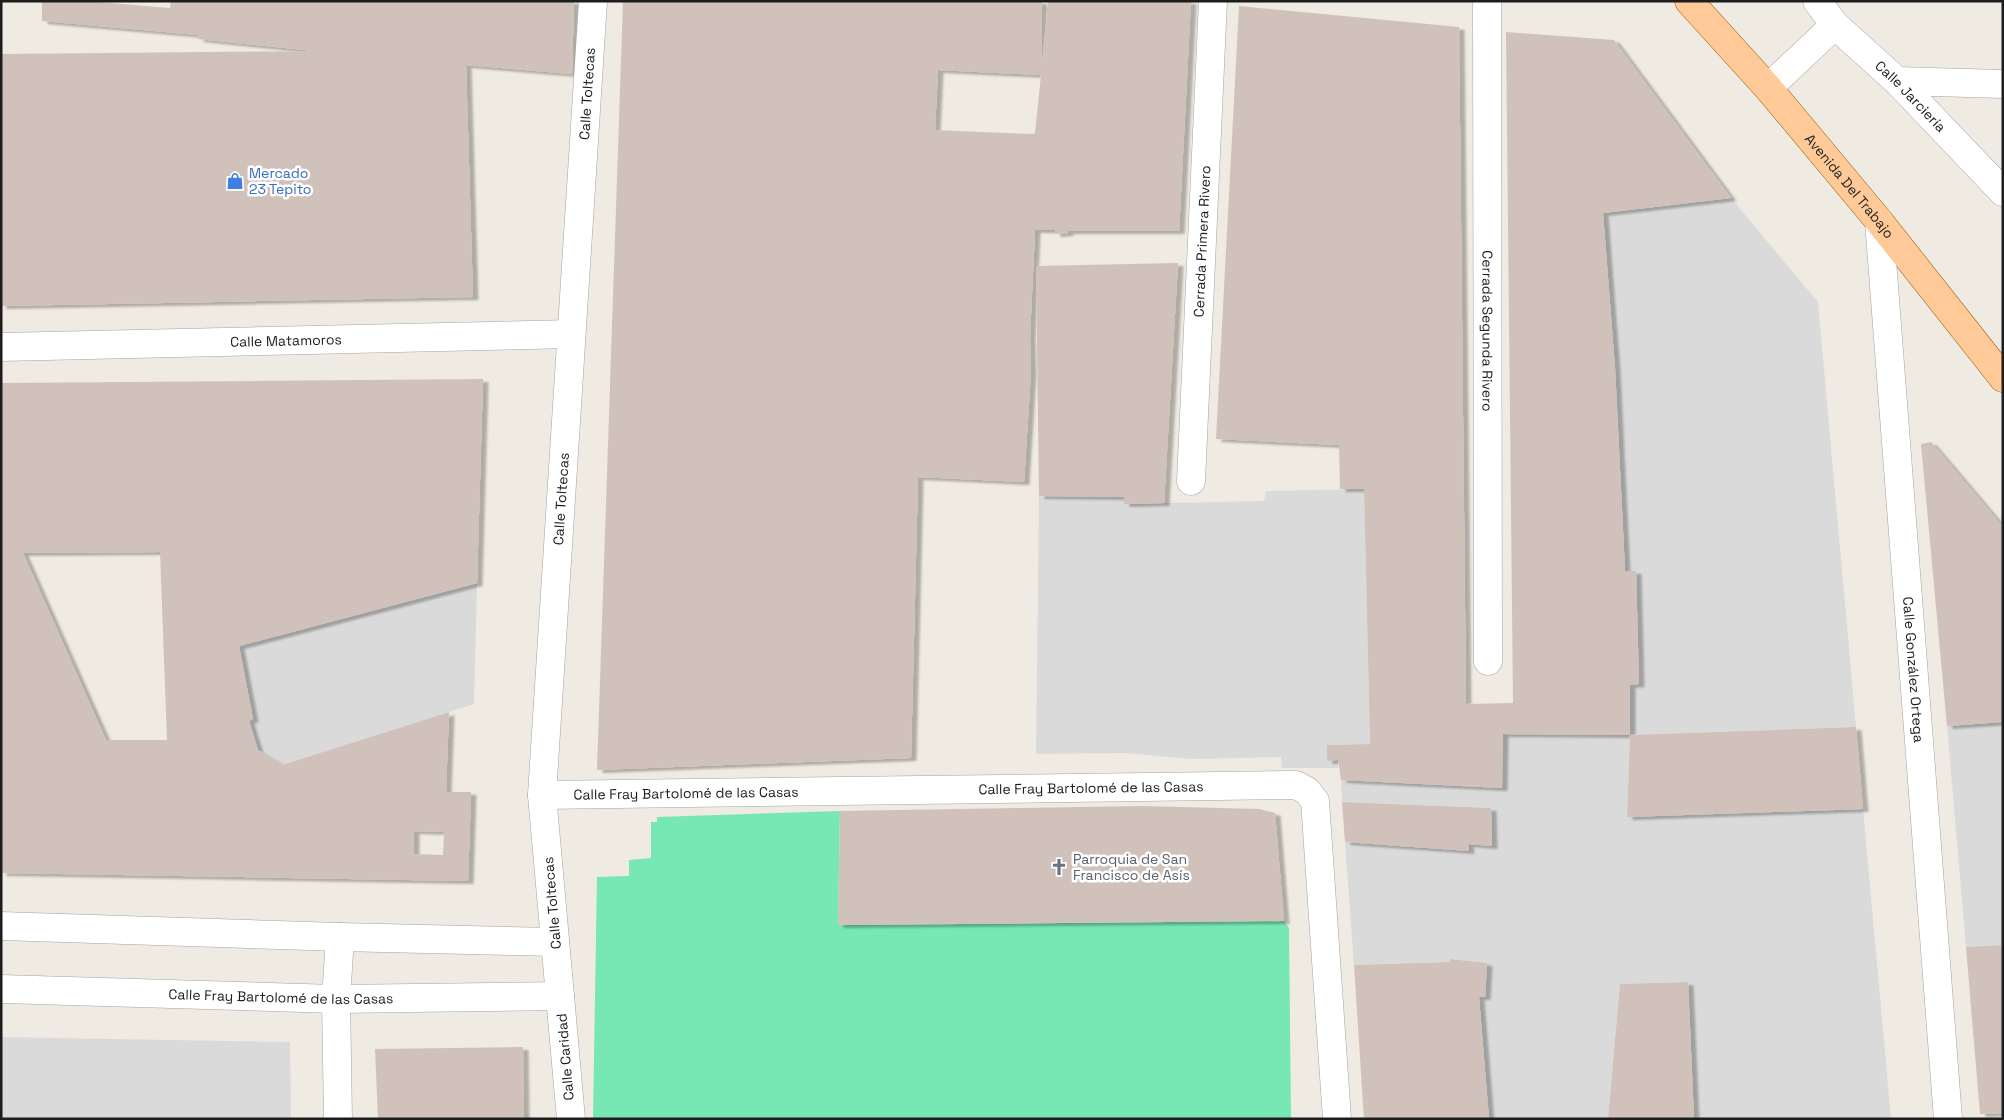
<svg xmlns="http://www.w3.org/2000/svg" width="2004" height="1120" font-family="'Space Grotesk',sans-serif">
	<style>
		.residential { fill: #dbdada }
		.pitch { fill: #77e7b3 }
		.building { fill: #d0c2ba; fill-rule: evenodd; filter: url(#shadow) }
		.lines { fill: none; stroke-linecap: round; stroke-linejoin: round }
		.minor-casing { stroke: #a4a4a4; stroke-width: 29 }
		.major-casing { stroke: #965900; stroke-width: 29 }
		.minor { stroke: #fff; stroke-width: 28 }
		.major { stroke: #ffca97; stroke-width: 28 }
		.labels { text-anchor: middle; stroke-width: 5; stroke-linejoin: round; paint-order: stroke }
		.street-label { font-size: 14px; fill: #1d1d1d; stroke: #fff }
		.shop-label { font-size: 14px; fill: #366cbe; stroke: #fff; text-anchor: start }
		.worship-label { font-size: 14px; fill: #5b616d; stroke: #fff; text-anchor: start }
	</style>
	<defs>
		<filter id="shadow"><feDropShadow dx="5.5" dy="3" stdDeviation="1" flood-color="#0004"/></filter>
	</defs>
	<rect width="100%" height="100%" fill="#efeae2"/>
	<g class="residential">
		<polygon points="1731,198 1818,302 1856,727 1630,735 1627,817 1863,809 1891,1119 1694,1119 1688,982 1620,984 1608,1119 1489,1119 1479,997 1485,997 1487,963 1450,959 1450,962 1354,965 1345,842 1468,851 1468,844 1492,846 1491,808 1342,802 1341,780 1501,788 1503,734 1630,735 1630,685 1639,684 1636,571 1625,571 1615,368 1603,213"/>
		<polygon points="1364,489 1370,744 1327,745 1327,760 1338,760 1338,768 1282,768 1281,757 1193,759 1125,753 1036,754 1039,496 1124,497 1124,504 1264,501 1266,491"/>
		<polygon points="477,583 474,704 282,765 258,750 249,721 253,719 239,646"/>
		<polygon points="2003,722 2003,945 1966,947 1947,726"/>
		<polygon points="1,1037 290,1042 291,1119 1,1119"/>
	</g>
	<polygon class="pitch" points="840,811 838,925 1284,921 1289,928 1291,1119 593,1119 597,877 629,876 629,860 651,858 651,822 657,822 657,817"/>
	<g class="building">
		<polygon points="42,1 86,1 170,8 171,1 574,1 572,74 466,65 473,297 1,306 1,54 315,51 198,39 199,35 42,21"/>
		<path d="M623 1H1042V65L1048 1H1191L1179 231H1068V233L1055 234V230H1035L1030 337 1031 371 1024 482 918 477 911 758 597 770ZM938 70 1041 75 1035 133 1033 134 935 130Z"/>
		<polygon points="1239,6 1459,27 1466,704 1513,703 1506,32 1614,40 1731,198 1603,213 1615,368 1625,571 1636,571 1639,684 1630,685 1630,735 1503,734 1502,788 1341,780 1338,760 1327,761 1327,745 1370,744 1364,489 1340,489 1339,445 1216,439"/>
		<polygon points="1178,263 1164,503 1124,504 1124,497 1039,496 1036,266"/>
		<path d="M483 379 477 583 239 646 253 719 249 721 258 750 282 765 449 712 446 792H471L468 881 1 873V383ZM160 552 167 740H106L23 553ZM414 831 444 832 443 855 414 854Z"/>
		<polygon points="1931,442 2003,527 2003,722 1947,726 1921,444"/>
		<polygon points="1856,727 1863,809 1627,817 1630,735"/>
		<polygon points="1342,802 1491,808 1492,846 1468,844 1469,851 1345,842"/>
		<polygon points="1142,806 1259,809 1275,813 1284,921 838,925 840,811"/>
		<polygon points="2003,945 2003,1113 1980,1114 1966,947"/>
		<polygon points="1450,959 1487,963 1485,997 1479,997 1489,1119 1364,1119 1354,965 1450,962"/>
		<polygon points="1688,982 1694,1119 1608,1119 1620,984"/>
		<polygon points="523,1047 524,1119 378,1119 375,1049"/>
	</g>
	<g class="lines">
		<g class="minor-casing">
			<g id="minor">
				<path id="s1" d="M1487 1 1488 661"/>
				<path id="s2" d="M1817 1 1835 25 1897 81 2003 192"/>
				<polyline points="1897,81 2003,84"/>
				<polyline points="1768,88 1835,25"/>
				<path id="s3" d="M1879 221 1948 1119"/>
				<path id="s4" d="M1 347 571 334"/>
				<path id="s5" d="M1191 481 1213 1"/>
				<path id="s6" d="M542 795 1296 785 1307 791 1315 801 1337 1119"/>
				<polyline points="1,926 340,937 555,942"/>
				<path id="s7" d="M1 989 336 999 560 996"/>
				<polyline points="338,1119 336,999 340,937"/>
				<path id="s8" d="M571 1119 542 795 593 1"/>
			</g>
		</g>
		<g class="major-casing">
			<g id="major">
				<path id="s9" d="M1689 1 1768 88 1879 221 2003 378"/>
			</g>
		</g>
		<use href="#minor" class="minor"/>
		<use href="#major" class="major"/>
	</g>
	<defs>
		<g id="shop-bare" transform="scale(1.35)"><path d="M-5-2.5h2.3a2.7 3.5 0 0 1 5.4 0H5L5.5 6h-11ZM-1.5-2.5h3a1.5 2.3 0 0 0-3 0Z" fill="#3f7fe0" stroke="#fff" stroke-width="2.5" paint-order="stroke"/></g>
		<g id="church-bare" transform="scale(1.35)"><path d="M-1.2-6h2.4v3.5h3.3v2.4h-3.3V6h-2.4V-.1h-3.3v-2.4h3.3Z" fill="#6b7280" stroke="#fff" stroke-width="2.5" paint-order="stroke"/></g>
	</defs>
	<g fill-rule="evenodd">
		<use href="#shop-bare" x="235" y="181"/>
		<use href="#church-bare" x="1059" y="867"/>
	</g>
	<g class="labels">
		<g class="street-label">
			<text dy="5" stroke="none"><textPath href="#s8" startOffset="1028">Calle Toltecas</textPath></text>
			<text dy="5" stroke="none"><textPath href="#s2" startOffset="134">Calle Jarciería</textPath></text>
			<text dy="5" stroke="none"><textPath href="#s9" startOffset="245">Avenida Del Trabajo</textPath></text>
			<text dy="5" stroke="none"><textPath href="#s5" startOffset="240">Cerrada Primera Rivero</textPath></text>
			<text dy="5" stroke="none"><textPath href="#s1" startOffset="330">Cerrada Segunda Rivero</textPath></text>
			<text dy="5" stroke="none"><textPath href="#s4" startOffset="285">Calle Matamoros</textPath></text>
			<text dy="5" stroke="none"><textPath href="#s8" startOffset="622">Calle Toltecas</textPath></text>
			<text dy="5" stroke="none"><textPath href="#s3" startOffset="450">Calle González Ortega</textPath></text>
			<text dy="5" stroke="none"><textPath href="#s6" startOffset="549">Calle Fray Bartolomé de las Casas</textPath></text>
			<text dy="5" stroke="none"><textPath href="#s6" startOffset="144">Calle Fray Bartolomé de las Casas</textPath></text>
			<text transform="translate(552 903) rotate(-95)" y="5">Calle Toltecas</text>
			<text dy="5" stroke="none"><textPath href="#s7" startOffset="280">Calle Fray Bartolomé de las Casas</textPath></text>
			<text transform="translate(565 1057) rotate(-95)" y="5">Calle Caridad</text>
		</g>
		<g class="shop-label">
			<text x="249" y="178">Mercado<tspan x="249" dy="16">23 Tepito</tspan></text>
		</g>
		<g class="worship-label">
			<text x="1073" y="864">Parroquia de San<tspan x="1073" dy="16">Francisco de Asís</tspan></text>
		</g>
	</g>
	<rect width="2004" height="1120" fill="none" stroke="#1d1d1d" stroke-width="5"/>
</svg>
